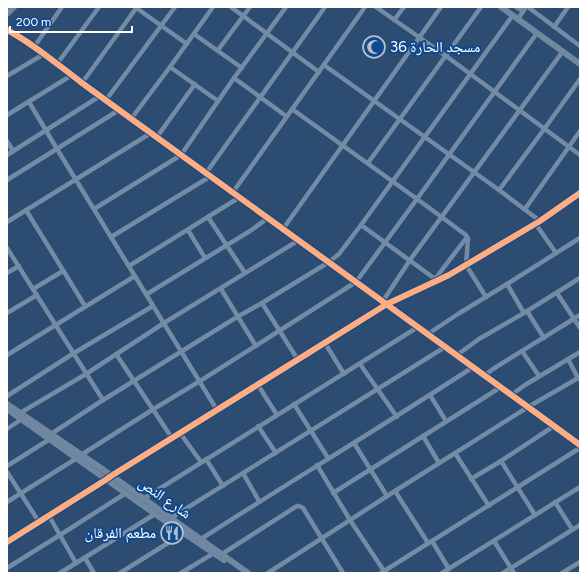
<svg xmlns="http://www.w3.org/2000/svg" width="587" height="580" font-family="Figtree,'Noto Naskh Arabic',sans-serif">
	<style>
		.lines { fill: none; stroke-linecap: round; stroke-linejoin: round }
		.street { stroke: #748ba5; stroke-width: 4.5 }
		.secondary { stroke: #7087a1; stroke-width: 6 }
		.cycleway-casing { stroke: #10498e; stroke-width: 8 }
		.cycleway { stroke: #ffac80; stroke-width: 6 }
		.labels { text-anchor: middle; stroke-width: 4; stroke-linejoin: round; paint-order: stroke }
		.poi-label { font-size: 15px; fill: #fff; stroke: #10498e; text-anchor: start }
		.street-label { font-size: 15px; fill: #fff; stroke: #10498e }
	</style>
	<rect width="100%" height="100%" fill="#2d4c71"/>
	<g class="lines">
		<g class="street">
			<polyline points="135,7 187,44"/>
			<polyline points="231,7 319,72"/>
			<polyline points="376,7 446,56 580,155"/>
			<polyline points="516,7 523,11"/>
			<polyline points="528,7 580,46"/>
			<polyline points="518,19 526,7"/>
			<polyline points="394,20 404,7"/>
			<polyline points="554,27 568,7"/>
			<path d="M7 30C34 44 58 65 82 83L528 407 580 445"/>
			<polyline points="194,34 242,68"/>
			<polyline points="34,47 62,7"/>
			<polyline points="218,50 250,7"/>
			<polyline points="57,64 99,7"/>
			<polyline points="324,65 499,190 540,221"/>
			<polyline points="170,67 218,101"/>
			<polyline points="7,76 44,54"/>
			<polyline points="234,78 286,116"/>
			<polyline points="82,83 137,7"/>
			<polyline points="106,100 175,7"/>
			<polyline points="29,102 57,149 217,410"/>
			<polyline points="292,109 417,199 466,235 468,239 466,265 486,297"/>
			<polyline points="7,115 72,75"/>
			<polyline points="131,119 170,67 213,7"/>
			<polyline points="157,137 195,84"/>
			<polyline points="7,141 13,151"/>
			<polyline points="7,155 100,96"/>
			<polyline points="368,163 481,7"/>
			<polyline points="206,173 325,7"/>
			<polyline points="7,180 119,110"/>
			<polyline points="499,190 545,128 580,79"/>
			<polyline points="233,192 365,7"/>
			<polyline points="94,209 181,155 234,78 286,7"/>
			<polyline points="525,209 580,131"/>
			<polyline points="26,210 85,306"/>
			<polyline points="208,217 245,273"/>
			<polyline points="7,222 151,133"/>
			<polyline points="535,223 556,253"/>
			<polyline points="361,225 438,281"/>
			<polyline points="283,229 441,7"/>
			<polyline points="188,230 205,258"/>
			<polyline points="111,237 211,176"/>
			<polyline points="7,248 103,400"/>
			<polyline points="129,266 240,197"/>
			<polyline points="7,273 19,266"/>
			<polyline points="435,279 467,237"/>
			<polyline points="507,284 524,313"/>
			<polyline points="33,289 63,271"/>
			<polyline points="221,289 256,346"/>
			<polyline points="557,293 580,328"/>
			<polyline points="147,294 250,231 268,218"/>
			<polyline points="383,301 410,260 563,51"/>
			<polyline points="262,303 298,360"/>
			<polyline points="527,311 544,338"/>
			<polyline points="7,313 37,295"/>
			<polyline points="428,334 458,314 507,284 580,238"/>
			<polyline points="325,343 344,374"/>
			<polyline points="522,351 539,376"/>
			<polyline points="116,354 172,438"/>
			<polyline points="7,355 135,276"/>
			<polyline points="457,355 479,339 524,313 580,278"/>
			<polyline points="568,359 578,378"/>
			<polyline points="360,364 397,417"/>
			<polyline points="485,375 493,369 580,315"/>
			<polyline points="258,385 277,415"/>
			<polyline points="430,395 446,421"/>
			<polyline points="511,395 525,385 580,352"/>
			<polyline points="7,396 74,353 153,306"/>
			<polyline points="294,404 328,458"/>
			<polyline points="20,413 86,374 164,323 299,240"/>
			<polyline points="258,426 276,453"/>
			<polyline points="7,429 22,419"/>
			<polyline points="180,433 201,462"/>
			<polyline points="51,434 103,400 237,317 262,303 329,262 339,254 361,225 513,15"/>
			<polyline points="423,436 439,463"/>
			<polyline points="354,443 387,496"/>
			<polyline points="455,453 489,506"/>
			<polyline points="81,455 152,410 200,381 279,331 356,282 417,199 537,33"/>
			<polyline points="206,459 223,486"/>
			<polyline points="501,461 535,515"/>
			<polyline points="317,465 350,520 384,571"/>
			<polyline points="7,466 50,439"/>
			<polyline points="7,472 39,522"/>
			<polyline points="243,473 259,501"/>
			<polyline points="471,479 501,461 554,426"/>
			<polyline points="395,491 428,543"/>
			<polyline points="333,493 501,387"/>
			<polyline points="143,499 418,327"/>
			<polyline points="7,502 77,458"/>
			<polyline points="555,502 572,529"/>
			<polyline points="49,516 76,563"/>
			<polyline points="171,518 445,347"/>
			<path d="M201 539C291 481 383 426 473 367"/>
			<polyline points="432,541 449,569"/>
			<polyline points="494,541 514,573"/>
			<polyline points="7,542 107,479 111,476 387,304 449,275 540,221 580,193"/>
			<polyline points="222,554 297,506 299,506 303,508 343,573"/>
			<polyline points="85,558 94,573"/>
			<polyline points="7,568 60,535 126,493"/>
			<polyline points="60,573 155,514"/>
			<polyline points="120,573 184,533"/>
			<polyline points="181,573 214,553"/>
			<polyline points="268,573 395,491 528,407 580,377"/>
			<polyline points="381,573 580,448"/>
			<polyline points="442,573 580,487"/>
			<polyline points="503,573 580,525"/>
			<polyline points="562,573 580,562"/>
		</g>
		<g class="secondary">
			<polyline points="501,7 580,64"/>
			<polyline points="7,14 14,7"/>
			<polyline points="7,404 98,466 248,573"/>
			<polyline points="7,409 155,514 224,560"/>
		</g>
		<g class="cycleway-casing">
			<g id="cycleway">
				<path d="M7 30C34 44 58 65 82 83L528 407 580 445"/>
				<polyline points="7,542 107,479 111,476 387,304 449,275 540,221 580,193"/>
			</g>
		</g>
		<use href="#cycleway" class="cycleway"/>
	</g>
	<defs>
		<g id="mosque-ring" transform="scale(1.15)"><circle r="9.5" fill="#10498e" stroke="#b6c0cd" stroke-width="1.5"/><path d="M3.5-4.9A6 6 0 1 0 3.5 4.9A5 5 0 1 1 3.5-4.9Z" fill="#b6c0cd"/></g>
		<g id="restaurant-ring" transform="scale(1.15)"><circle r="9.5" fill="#10498e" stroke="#b6c0cd" stroke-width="1.5"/><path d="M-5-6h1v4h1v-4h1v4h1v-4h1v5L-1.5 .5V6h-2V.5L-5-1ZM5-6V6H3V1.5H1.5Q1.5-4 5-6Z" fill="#b6c0cd"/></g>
	</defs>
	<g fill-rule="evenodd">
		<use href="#mosque-ring" x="374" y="47"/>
		<use href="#restaurant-ring" x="172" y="533"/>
	</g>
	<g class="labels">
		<g class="poi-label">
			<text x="390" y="52">مسجد الحارة 36</text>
			<text x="156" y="538" text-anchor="end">مطعم الفرقان</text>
		</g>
		<g class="street-label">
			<text transform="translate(165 498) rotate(35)" y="5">شارع النص</text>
		</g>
	</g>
	<rect width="587" height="580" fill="none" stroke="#ffffff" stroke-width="16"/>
	<path d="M10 26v6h122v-6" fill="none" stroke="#ffffff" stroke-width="2"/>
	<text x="16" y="26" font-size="12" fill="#ffffff" stroke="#10498e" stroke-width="3" paint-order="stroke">200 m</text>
</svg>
